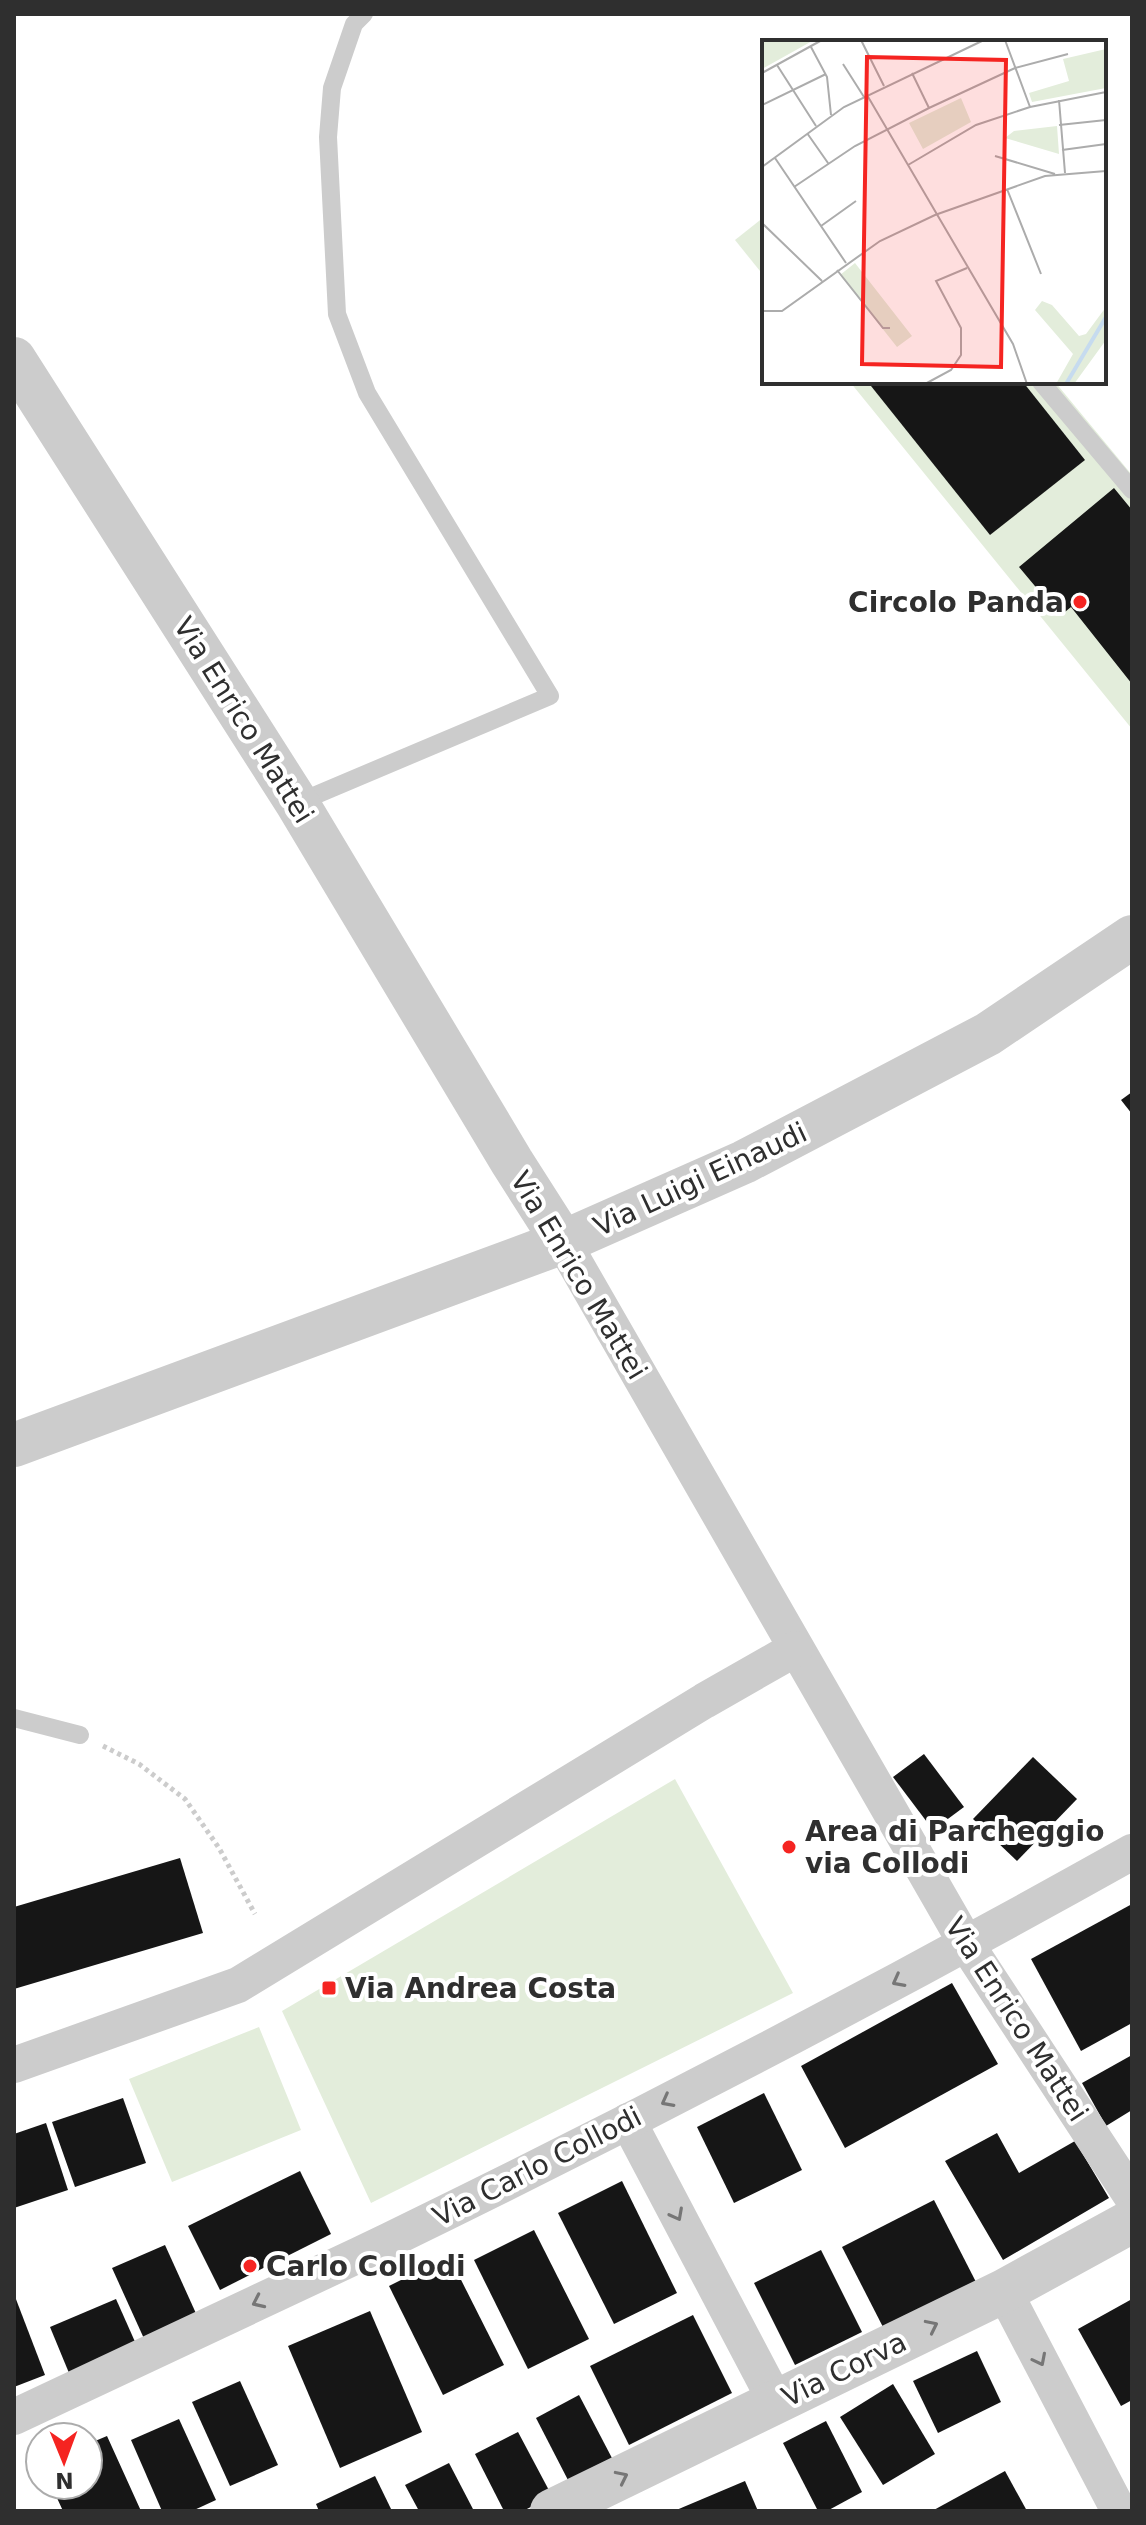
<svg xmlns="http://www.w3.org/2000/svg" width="1146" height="2525" font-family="'DejaVu Sans',sans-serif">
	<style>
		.green { fill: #e3eddb }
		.building { fill: #161616 }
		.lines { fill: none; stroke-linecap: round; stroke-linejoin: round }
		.path { stroke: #ccc; stroke-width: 5; stroke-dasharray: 4 4; stroke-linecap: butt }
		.service { stroke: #ccc; stroke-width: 18 }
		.minor { stroke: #ccc; stroke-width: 36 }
		.tertiary { stroke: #ccc; stroke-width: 44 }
		.oneway { stroke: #767676 }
		.poi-dot { fill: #f52421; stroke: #fff; stroke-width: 3 }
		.labels { text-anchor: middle; stroke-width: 8; stroke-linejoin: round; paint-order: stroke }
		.poi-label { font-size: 28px; font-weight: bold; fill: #2f2f2f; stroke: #fff; text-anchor: start }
		.street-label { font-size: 28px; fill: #2f2f2f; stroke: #fff }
		.inset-river { fill: none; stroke: #c6dbef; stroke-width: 4 }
		.inset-road { fill: none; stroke: #acacac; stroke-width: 2 }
		.view { fill: #f52421; fill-opacity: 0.15; stroke: #f52421; stroke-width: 4 }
		.inset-edge { fill: none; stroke: #2f2f2f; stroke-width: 4 }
	</style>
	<rect width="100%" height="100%" fill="#fff"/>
	<g class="green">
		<polygon points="764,217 764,276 735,240"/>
		<polygon points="850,382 1055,382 1132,475 1132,729"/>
		<polygon points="675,1779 793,1993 371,2203 282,2011"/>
		<polygon points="259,2027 301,2130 172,2182 129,2079"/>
	</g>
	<g class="building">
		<polygon points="876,382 1023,382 1085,460 990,535 871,386"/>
		<polygon points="1114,488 1132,510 1132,684 1071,607 1060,616 1019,567"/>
		<polygon points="1132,1092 1132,1114 1121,1100"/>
		<polygon points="924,1754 964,1807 933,1830 893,1777"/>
		<polygon points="1033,1757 1077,1799 1017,1861 973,1819"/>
		<polygon points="180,1858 203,1933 14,1989 14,1907"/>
		<polygon points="1132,1904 1132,2023 1081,2051 1031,1959"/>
		<polygon points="952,1983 998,2064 845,2148 801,2066"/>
		<polygon points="1132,2055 1132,2110 1106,2126 1082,2083"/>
		<polygon points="764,2093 802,2170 734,2203 697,2127"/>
		<polygon points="123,2098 146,2163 75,2187 52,2122"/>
		<polygon points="46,2123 68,2190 14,2208 14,2134"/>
		<polygon points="997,2133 1019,2173 1075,2141 1109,2198 1003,2260 945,2161"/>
		<polygon points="300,2171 331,2234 220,2290 188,2226"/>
		<polygon points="622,2181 677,2293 614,2324 558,2213"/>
		<polygon points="934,2200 976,2282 884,2329 842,2247"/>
		<polygon points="534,2230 589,2339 528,2369 474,2260"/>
		<polygon points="165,2245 199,2320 146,2343 112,2268"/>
		<polygon points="821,2250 862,2332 795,2365 754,2283"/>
		<polygon points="449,2256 504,2365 443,2395 389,2286"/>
		<polygon points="14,2294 45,2375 14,2387"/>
		<polygon points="116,2299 136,2344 69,2373 50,2327"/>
		<polygon points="1132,2299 1132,2400 1121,2406 1078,2329"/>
		<polygon points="370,2311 422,2432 340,2468 288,2346"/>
		<polygon points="693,2315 732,2393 629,2445 590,2366"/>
		<polygon points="977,2351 1001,2402 938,2433 913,2381"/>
		<polygon points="240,2381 278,2465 230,2486 192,2402"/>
		<polygon points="893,2384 935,2454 883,2485 840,2417"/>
		<polygon points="579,2395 613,2460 569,2482 536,2418"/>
		<polygon points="179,2419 216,2500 192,2511 162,2511 131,2440"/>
		<polygon points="826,2421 862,2492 827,2511 818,2511 783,2443"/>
		<polygon points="518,2432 552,2496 523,2511 504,2511 475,2454"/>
		<polygon points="107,2436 141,2511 63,2511 51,2485 88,2485 88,2444"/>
		<polygon points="449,2463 474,2511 419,2511 405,2485"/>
		<polygon points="1005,2471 1027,2511 932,2511"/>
		<polygon points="375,2476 392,2511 319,2511 316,2504"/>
		<polygon points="745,2481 758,2511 674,2511"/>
	</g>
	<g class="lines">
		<polyline class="path" points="103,1746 139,1764 185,1799 219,1848 255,1914"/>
		<g class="service">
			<polyline points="1041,382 1132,490"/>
			<polyline points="297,803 550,696 367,393 337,314 328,137 332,88 354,24 364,14"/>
			<polyline points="14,1718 80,1735"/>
		</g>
		<g class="minor">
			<polyline points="563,1242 967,1945 1132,2197"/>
			<polyline points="14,2065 238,1985 704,1701 795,1649"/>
			<polyline points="628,2121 776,2402"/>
			<polyline points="1004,2291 1119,2511"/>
			<path d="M14 2417C139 2358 265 2300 390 2240 641 2118 889 1988 1132 1852"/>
		</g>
		<g class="tertiary">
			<polyline points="14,359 297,803 512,1162 563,1242"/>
			<polyline points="14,1445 563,1242 744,1162 988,1034 1132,937"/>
			<polyline points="552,2511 1004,2291 1132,2221"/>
		</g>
	</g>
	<defs><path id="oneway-chevron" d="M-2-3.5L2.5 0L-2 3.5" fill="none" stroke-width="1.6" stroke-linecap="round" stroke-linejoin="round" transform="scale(2)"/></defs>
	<g class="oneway">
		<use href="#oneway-chevron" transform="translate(898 1981) rotate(152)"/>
		<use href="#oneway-chevron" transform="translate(667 2101) rotate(152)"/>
		<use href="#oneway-chevron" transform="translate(677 2215) rotate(62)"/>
		<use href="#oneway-chevron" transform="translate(258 2302) rotate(155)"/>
		<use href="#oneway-chevron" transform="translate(932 2326) rotate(-26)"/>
		<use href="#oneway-chevron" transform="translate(1040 2360) rotate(63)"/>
		<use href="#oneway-chevron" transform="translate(622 2477) rotate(-26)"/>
	</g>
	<g class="poi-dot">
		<circle cx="1080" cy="602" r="8"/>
		<circle cx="789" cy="1847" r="8"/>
		<rect x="321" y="1980" width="16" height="16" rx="4"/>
		<circle cx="250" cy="2266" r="8"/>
	</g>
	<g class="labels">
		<g class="poi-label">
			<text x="1064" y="612" text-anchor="end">Circolo Panda</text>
			<text x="805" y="1841">Area di Parcheggio<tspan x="805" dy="32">via Collodi</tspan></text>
			<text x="345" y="1998">Via Andrea Costa</text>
			<text x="266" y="2276">Carlo Collodi</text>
		</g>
		<g class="street-label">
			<text transform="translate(244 720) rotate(58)" y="10">Via Enrico Mattei</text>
			<text transform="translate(700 1179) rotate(-25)" y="10">Via Luigi Einaudi</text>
			<text transform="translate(579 1275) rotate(59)" y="10">Via Enrico Mattei</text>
			<text transform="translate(1017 2019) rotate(57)" y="10">Via Enrico Mattei</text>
			<text transform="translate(537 2166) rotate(-27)" y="10">Via Carlo Collodi</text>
			<text transform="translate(844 2369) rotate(-26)" y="10">Via Corva</text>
		</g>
	</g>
	<g transform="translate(762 40)">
		<rect width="344" height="344" fill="#fff"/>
		<path d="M0 0H52L0 29ZM344 9V48L270 62 267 53 307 41 301 19ZM199 58 209 82 161 109 147 83ZM295 86 297 114 243 98 252 91ZM93 223 150 296 135 307 78 235ZM280 261 290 265 317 296 324 294 344 267V300L312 344H294L311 314 273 270Z" fill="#e3eddb"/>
		<path class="inset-river" d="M304 344 344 277"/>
		<path class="inset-road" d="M99 0 122 46M243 0 268 67M49 7 65 37 69 75M81 24 102 57M15 25 54 86M0 33 60 0M150 33 167 68M105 55 251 304 265 344M297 60 303 133M0 65 64 34M297 85 344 80M45 93 66 123M300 110 344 104M233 116 293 134M13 118 84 223M146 125 214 85 268 67 344 52M0 127 82 67 222 0M32 147 93 106 167 68 253 28 306 14M245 149 279 234M0 183 60 241M59 186 94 161M75 230 121 288H128M0 271H20L118 201 173 175 283 136 344 131M163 344 189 330 199 315V288L174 241 205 228"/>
		<path class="view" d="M105 17 244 20 239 327 100 324Z"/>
		<rect width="344" height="344" class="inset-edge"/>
	</g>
	<rect width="1146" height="2525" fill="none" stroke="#2f2f2f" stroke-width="32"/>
	<g transform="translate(64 2461) rotate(179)"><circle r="38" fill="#ffffff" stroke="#acacac" stroke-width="2"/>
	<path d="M0-6L14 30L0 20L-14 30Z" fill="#f52421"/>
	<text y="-12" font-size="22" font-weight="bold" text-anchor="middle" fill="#2f2f2f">N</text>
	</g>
</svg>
